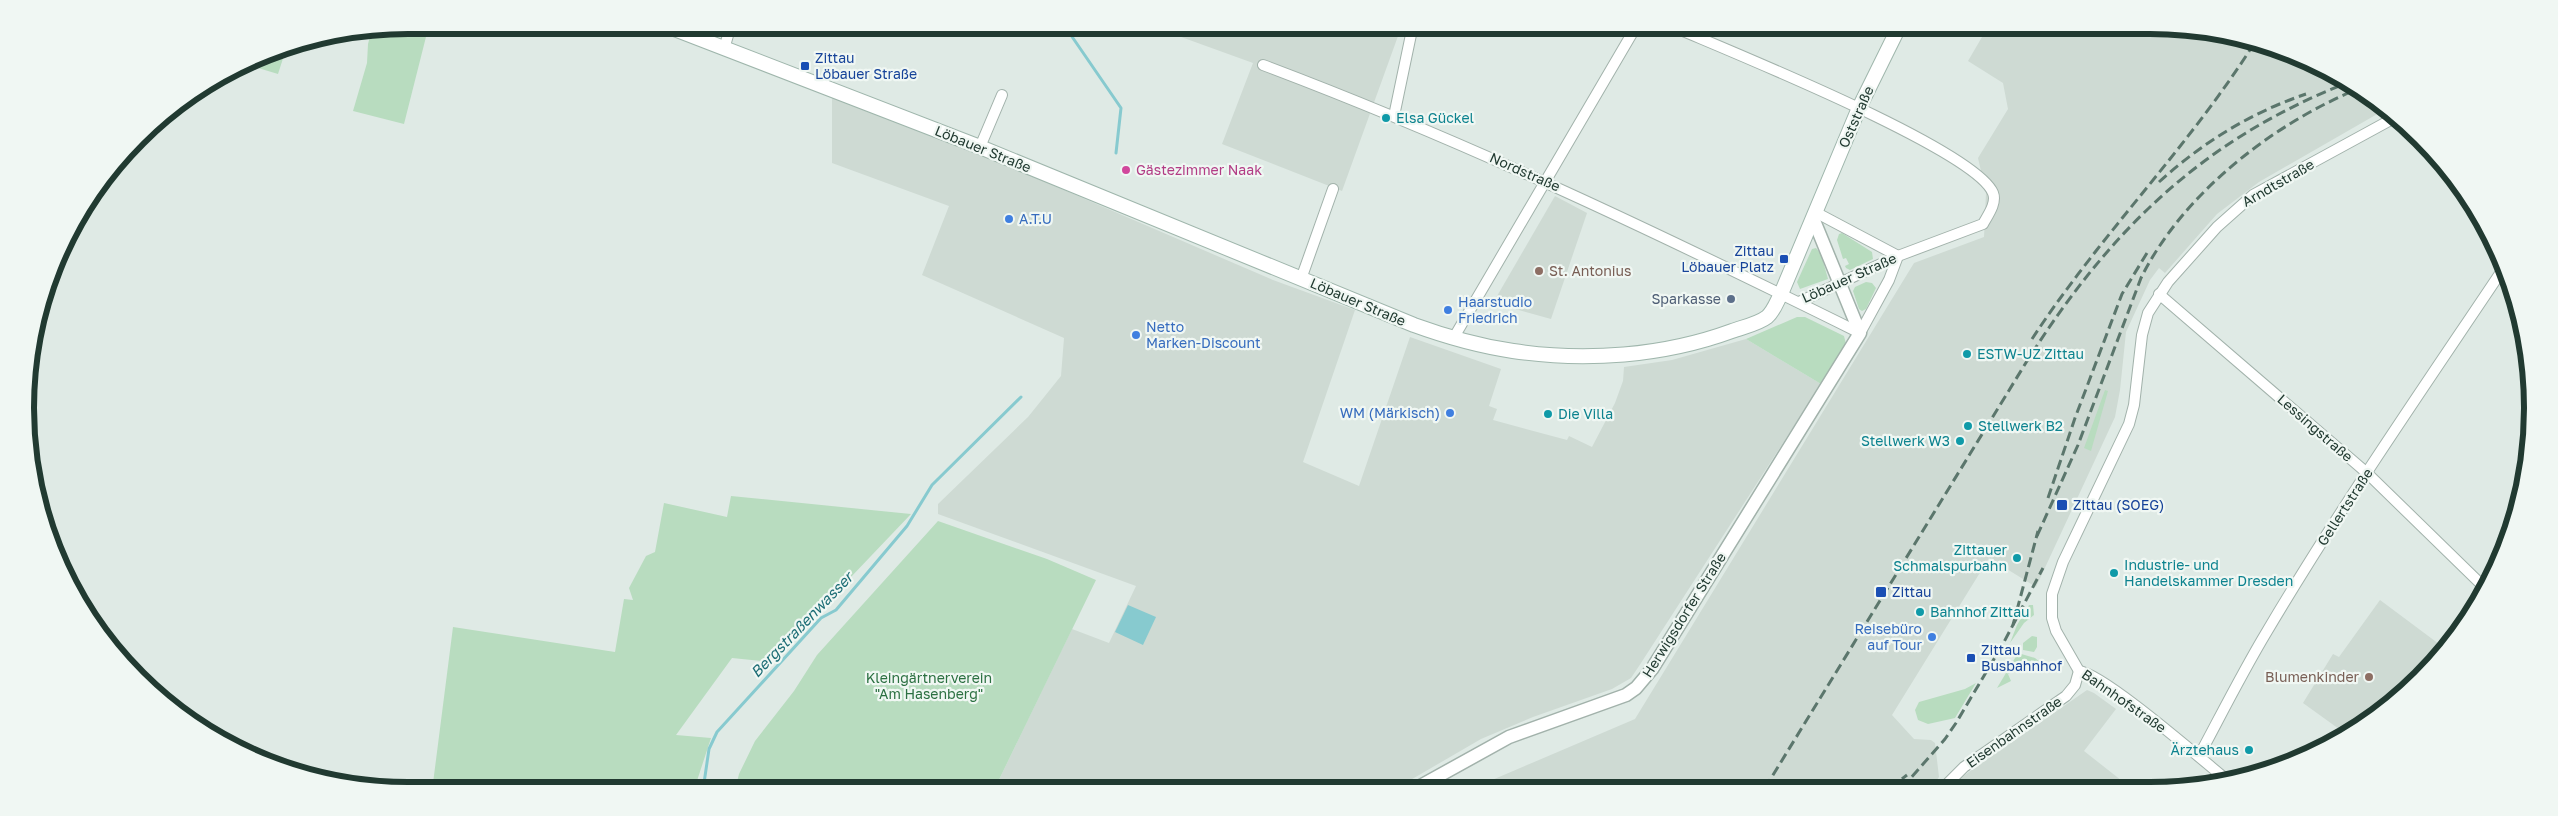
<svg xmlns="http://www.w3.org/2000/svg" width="2558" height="816" font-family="'Golos Text',sans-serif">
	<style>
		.built { fill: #cedad3 }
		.green { fill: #b8dcbf }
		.water { fill: #87cacf }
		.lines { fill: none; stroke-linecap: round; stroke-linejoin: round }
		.stream { stroke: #87cacf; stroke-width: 3 }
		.minor-casing { stroke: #a2b2ab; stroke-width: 12 }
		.tertiary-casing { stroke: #a2b2ab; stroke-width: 15 }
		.secondary-casing { stroke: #9fb6ac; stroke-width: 16 }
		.minor { stroke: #fff; stroke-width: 10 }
		.tertiary { stroke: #fff; stroke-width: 12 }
		.secondary { stroke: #fff; stroke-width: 14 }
		.rail { stroke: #5b766c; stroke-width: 3; stroke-dasharray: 10 5; stroke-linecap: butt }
		.transit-dot { fill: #1a4fb4; stroke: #f0f7f3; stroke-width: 2 }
		.culture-dot { fill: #0f9aa8; stroke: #f0f7f3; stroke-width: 2 }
		.hotel-dot { fill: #d1479c; stroke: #f0f7f3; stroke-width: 2 }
		.shop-dot { fill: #3f7fe0; stroke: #f0f7f3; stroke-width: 2 }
		.education-dot { fill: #8d6e63; stroke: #f0f7f3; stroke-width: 2 }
		.service-dot { fill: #5c6f8a; stroke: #f0f7f3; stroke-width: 2 }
		.labels { text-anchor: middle; stroke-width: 4.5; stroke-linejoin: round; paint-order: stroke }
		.transit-label { font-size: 14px; fill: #164399; stroke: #f0f7f3; text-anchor: start }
		.street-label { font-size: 14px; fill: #213a31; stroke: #f0f7f3 }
		.culture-label { font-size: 14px; fill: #0d838f; stroke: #f0f7f3; text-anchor: start }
		.hotel-label { font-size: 14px; fill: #b23c85; stroke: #f0f7f3; text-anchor: start }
		.shop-label { font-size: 14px; fill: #366cbe; stroke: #f0f7f3; text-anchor: start }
		.education-label { font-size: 14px; fill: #785e54; stroke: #f0f7f3; text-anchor: start }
		.service-label { font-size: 14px; fill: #4e5e75; stroke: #f0f7f3; text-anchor: end }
		.park-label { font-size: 14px; fill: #2b7041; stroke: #f0f7f3 }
		.water-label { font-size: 15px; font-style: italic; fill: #1c6d75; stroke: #f0f7f3 }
		.rim { fill: none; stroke: #213a31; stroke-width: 6 }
	</style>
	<rect width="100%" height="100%" fill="#dfeae5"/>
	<g class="built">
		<polygon points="1148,25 1402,25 1342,191 1222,144 1253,63"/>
		<polygon points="1989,25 2150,25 2225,32 2297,54 2363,90 2386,109 2259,182 2217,214 2165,273 2159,268 2150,280 2126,332 2120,390 2115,417 2036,587 1989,558 1892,715 1914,739 1931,740 1935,743 1939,777 1931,788 1492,789 1492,780 1635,719 1914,263 1984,237 1986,193 1978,158 2008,109 2003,83 1968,61"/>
		<polygon points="832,96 971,150 1273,280 1355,310 1303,462 1359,486 1410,337 1501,369 1489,406 1497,409 1493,420 1567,440 1569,436 1592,447 1615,403 1623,381 1624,367 1672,360 1746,339 1821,384 1641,663 1631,678 1612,689 1533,717 1481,739 1395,789 994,790 1072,629 1109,643 1136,586 938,514 938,504 1028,417 1061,376 1064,338 922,275 949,206 832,163"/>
		<polygon points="1555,196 1587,213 1551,319 1493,303"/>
		<polygon points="2380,600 2443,647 2403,696 2346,734 2303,703 2333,654 2339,657"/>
		<polygon points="2087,690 2094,693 2116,709 2084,751 2131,788 1951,788 1956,781"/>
	</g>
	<g class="green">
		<polygon points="429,25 404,124 353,111 367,63 368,44 372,29 398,31 400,26"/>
		<polygon points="287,46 278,74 245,64 262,54"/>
		<polygon points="1842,233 1872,252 1873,259 1850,270 1846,268 1845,266 1849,264 1846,258 1843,259 1837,240 1839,234"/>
		<polygon points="1816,248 1821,254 1828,279 1800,289 1797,282 1812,249"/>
		<polygon points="1866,282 1872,283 1876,288 1866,309 1862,311 1859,309 1853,291 1855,287"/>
		<polygon points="1797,317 1805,317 1844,336 1846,344 1821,384 1746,339"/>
		<polygon points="2105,390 2108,391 2091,451 2084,448"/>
		<polygon points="731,496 911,514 770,662 732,658 676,735 711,738 694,790 432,791 453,627 615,652 624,599 633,600 629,588 646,556 655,552 664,503 727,517"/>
		<polygon points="938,521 1047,559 1096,580 994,790 735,790 739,774 755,741 794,691 817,655"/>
		<polygon points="2029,605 2033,605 2034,615 2024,623 2010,643 2017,625"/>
		<polygon points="2032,636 2037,637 2037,647 2034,652 2023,650 2023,643"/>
		<polygon points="2018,653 2035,658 2041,663 2036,666 2032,660 2008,674 2011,681 1997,688"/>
		<polygon points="1976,683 1955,718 1928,724 1918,720 1915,710 1919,702 1965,689"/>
	</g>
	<polygon class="water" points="1128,605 1156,617 1143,645 1115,632"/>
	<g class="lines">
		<g class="stream">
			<polyline points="1064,25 1121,108 1116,153"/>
			<polyline points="703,790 709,749 717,732 821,618 836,610 907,526 932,485 1021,397"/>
		</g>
		<g class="minor-casing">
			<g id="minor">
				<path d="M1669 25C1724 49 1975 149 1993 193 1997 203 1988 215 1983 224L1898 256 1799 302"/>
				<polyline points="724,49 731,25"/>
				<path d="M1263 65C1468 142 1664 236 1860 333L1889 280 1898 256 1815 212"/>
				<polyline points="1394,116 1413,25"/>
				<polyline points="980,147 1002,95"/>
				<polyline points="1301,279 1333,189"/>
				<polyline points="2159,294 2367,473 2486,589"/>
				<polyline points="1453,339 1637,25"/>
				<polyline points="2079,671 2056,631 2052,618 2052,594 2063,562 2129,424 2134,405 2142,335 2148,313 2168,282 2217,227 2253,195 2396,117"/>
				<path d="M2079 671C2104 674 2202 760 2227 780"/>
				<path d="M2199 756C2221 715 2242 673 2266 633 2340 508 2424 387 2505 266"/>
				<polyline points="1943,788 1964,767 2066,696 2075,685 2079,671"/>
			</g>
		</g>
		<g class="tertiary-casing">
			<polyline id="tertiary" points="1415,789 1509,737 1626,695 1636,688 1652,669 1860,333 1813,218"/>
		</g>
		<g class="secondary-casing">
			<path id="secondary" d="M664 25 980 147 1414 325C1447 337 1479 346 1513 351 1585 362 1664 356 1732 331 1743 327 1758 324 1767 317 1774 311 1777 301 1781 294L1859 108 1900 25"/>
		</g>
		<use href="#minor" class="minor"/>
		<use href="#tertiary" class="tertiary"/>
		<use href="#secondary" class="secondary"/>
		<g class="rail">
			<path d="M2159 182C2202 143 2250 113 2306 94"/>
			<path d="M2032 339C2100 235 2189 147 2255 42"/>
			<polyline points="2048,498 2075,418 2122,294 2147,253"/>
			<path d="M2037 536 2078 445 2141 278C2183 193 2274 123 2360 88"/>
			<polyline points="2013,625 2038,531"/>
			<path d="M1765 788 2027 361C2110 230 2203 139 2349 82"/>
			<polyline points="1890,788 1907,775"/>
			<polyline points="1902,788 1945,739 1956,723 2004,642 2043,568"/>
		</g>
	</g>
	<g class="transit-dot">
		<rect x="800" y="61" width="10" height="10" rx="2.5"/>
		<rect x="1779" y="254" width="10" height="10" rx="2.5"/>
		<rect x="2056" y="499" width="12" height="12" rx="2.5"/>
		<rect x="1875" y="586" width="12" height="12" rx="2.5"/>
		<rect x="1966" y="653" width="10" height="10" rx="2.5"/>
	</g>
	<g class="culture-dot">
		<circle cx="1386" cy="118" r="5"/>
		<circle cx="1967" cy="354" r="5"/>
		<circle cx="1548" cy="414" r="5"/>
		<circle cx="1968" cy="426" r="5"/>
		<circle cx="1960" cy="441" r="5"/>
		<circle cx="2017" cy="558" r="5"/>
		<circle cx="2114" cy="573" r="5"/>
		<circle cx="1920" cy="612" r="5"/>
		<circle cx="2249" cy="750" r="5"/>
	</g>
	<circle class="hotel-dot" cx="1126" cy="170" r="5"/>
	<g class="shop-dot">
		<circle cx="1009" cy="219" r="5"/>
		<circle cx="1448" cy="310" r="5"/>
		<circle cx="1136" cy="335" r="5"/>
		<circle cx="1450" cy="413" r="5"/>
		<circle cx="1932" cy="637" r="5"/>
	</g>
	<g class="education-dot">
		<circle cx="1539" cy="271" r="5"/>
		<circle cx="2369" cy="677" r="5"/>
	</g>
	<circle class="service-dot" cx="1731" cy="299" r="5"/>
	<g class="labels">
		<g class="transit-label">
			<text x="815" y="63">Zittau<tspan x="815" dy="16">Löbauer Straße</tspan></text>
			<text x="1774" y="256" text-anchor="end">Zittau<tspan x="1774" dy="16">Löbauer Platz</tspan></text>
			<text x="2073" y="510">Zittau (SOEG)</text>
			<text x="1892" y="597">Zittau</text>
			<text x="1981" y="655">Zittau<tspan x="1981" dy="16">Busbahnhof</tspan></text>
		</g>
		<g class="street-label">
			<text transform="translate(1856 117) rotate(-66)" y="5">Oststraße</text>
			<text transform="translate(983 149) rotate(22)" y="5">Löbauer Straße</text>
			<text transform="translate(1525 172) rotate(24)" y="5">Nordstraße</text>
			<text transform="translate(2278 183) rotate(-30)" y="5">Arndtstraße</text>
			<text transform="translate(1849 278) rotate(-24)" y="5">Löbauer Straße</text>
			<text transform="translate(1358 302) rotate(23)" y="5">Löbauer Straße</text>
			<text transform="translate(2315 428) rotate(41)" y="5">Lessingstraße</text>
			<text transform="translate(2345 507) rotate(-57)" y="5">Gellertstraße</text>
			<text transform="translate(1684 615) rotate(-58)" y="5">Herwigsdorfer Straße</text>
			<text transform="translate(2124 701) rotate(35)" y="5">Bahnhofstraße</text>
			<text transform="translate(2014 732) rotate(-35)" y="5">Eisenbahnstraße</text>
		</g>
		<g class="culture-label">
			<text x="1396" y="123">Elsa Gückel</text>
			<text x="1977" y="359">ESTW-UZ Zittau</text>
			<text x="1558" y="419">Die Villa</text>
			<text x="1978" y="431">Stellwerk B2</text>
			<text x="1950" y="446" text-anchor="end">Stellwerk W3</text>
			<text x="2007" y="555" text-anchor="end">Zittauer<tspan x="2007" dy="16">Schmalspurbahn</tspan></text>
			<text x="2124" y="570">Industrie- und<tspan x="2124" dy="16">Handelskammer Dresden</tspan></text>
			<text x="1930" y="617">Bahnhof Zittau</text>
			<text x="2239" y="755" text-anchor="end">Ärztehaus</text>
		</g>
		<g class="hotel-label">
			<text x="1136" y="175">Gästezimmer Naak</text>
		</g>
		<g class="shop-label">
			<text x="1019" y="224">A.T.U</text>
			<text x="1458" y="307">Haarstudio<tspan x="1458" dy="16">Friedrich</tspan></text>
			<text x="1146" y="332">Netto<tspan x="1146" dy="16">Marken-Discount</tspan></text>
			<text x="1440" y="418" text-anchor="end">WM (Märkisch)</text>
			<text x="1922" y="634" text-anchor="end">Reisebüro<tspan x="1922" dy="16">auf Tour</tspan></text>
		</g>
		<g class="education-label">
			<text x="1549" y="276">St. Antonius</text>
			<text x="2359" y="682" text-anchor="end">Blumenkinder</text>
		</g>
		<g class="service-label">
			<text x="1721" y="304">Sparkasse</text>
		</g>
		<g class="park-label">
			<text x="929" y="683">Kleingärtnerverein<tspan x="929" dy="16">"Am Hasenberg"</tspan></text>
		</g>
		<g class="water-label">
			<text transform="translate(802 625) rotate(-46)" y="5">Bergstraßenwasser</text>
		</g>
	</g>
	<path d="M0 0H2558V816H0ZM408 34H2150A374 374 0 0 1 2524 408V408A374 374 0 0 1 2150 782H408A374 374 0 0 1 34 408V408A374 374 0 0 1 408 34Z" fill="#f0f7f3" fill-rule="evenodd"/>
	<path class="rim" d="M408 34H2150A374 374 0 0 1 2524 408V408A374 374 0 0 1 2150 782H408A374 374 0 0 1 34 408V408A374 374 0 0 1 408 34Z"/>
</svg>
